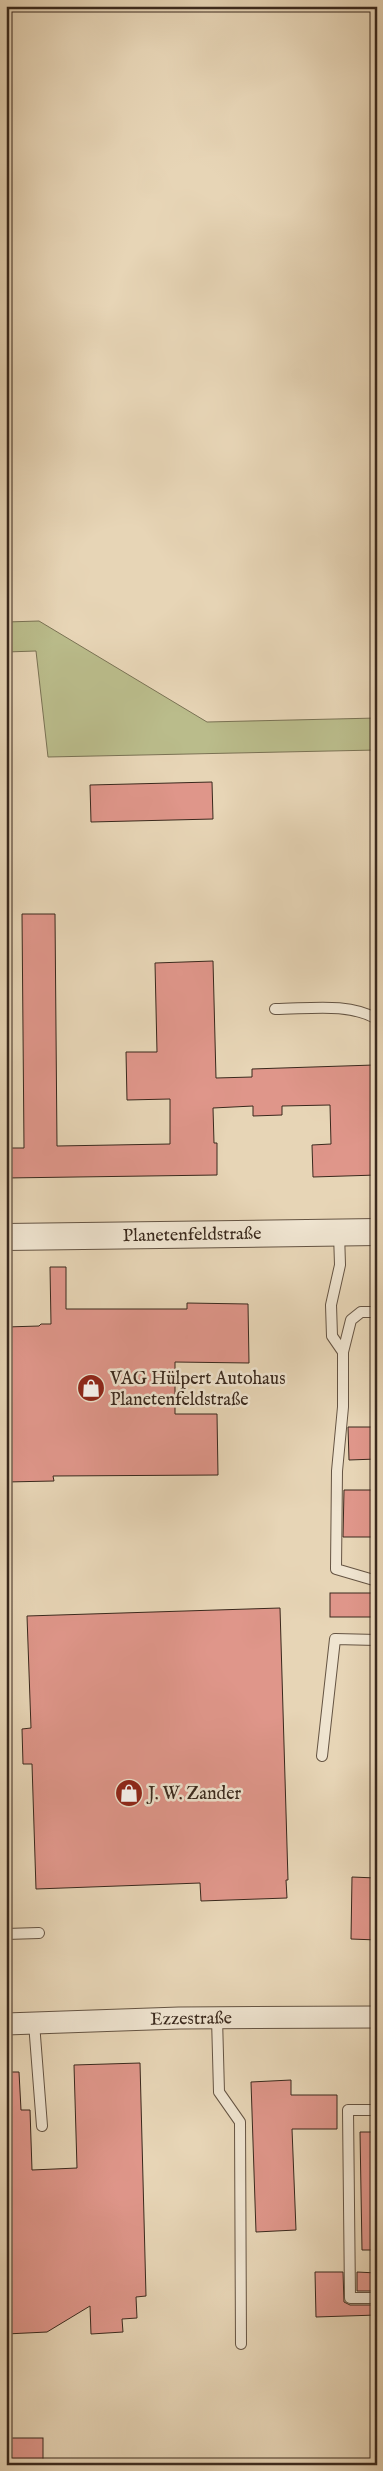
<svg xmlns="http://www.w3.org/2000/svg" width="383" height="2471" font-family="'IM FELL English',serif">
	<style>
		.green { fill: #babc8b; stroke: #7a7254 }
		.building { fill: #df968a; stroke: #3a291d }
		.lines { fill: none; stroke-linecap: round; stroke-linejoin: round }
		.service-casing { stroke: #655443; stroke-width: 12 }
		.minor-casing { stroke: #655443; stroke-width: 23 }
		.tertiary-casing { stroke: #655443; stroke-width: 28 }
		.service { stroke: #efe4d0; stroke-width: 10 }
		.minor { stroke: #efe4d0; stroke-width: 21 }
		.tertiary { stroke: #efe4d0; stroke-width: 26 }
		.labels { text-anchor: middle; stroke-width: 5; stroke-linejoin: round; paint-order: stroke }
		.street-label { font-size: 18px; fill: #3a291d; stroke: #efe4d0 }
		.poi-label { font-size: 18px; fill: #3a291d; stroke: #efe4d0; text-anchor: start }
	</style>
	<rect width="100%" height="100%" fill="#e7d5b6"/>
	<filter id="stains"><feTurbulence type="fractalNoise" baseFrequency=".004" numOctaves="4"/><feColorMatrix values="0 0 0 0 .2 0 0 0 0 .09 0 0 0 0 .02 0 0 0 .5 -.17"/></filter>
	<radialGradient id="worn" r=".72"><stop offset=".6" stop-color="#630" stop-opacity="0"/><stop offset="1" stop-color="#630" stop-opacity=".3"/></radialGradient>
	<polygon class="green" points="39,621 207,722 377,718 377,750 48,757 36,651 6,652 6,622"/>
	<g class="building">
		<polygon points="212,782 213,819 91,822 90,785"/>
		<polygon points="22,914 55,914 57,1146 170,1144 170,1099 127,1100 126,1052 157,1052 155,963 213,961 216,1078 252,1077 252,1069 374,1065 377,1175 313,1177 312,1145 331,1144 330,1105 282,1106 282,1115 253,1116 253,1106 213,1108 214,1143 217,1143 217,1175 6,1178 6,1148 24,1148"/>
		<polygon points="50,1267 66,1267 66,1309 187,1309 187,1303 248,1304 249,1363 175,1362 175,1414 217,1414 218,1475 53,1476 54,1481 6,1482 6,1327 39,1326 41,1324 51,1324"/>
		<polygon points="348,1427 377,1427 377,1459 349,1460"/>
		<polygon points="344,1490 377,1490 377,1537 343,1537"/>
		<rect x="330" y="1593" width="47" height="24"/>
		<polygon points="280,1608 288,1880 286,1880 287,1898 201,1901 200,1883 36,1889 32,1764 23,1764 22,1729 31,1728 27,1616"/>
		<polygon points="352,1877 376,1878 377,1940 351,1939"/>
		<polygon points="140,2063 146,2296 136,2297 137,2318 122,2319 123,2332 91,2334 90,2306 47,2332 6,2334 6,2072 19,2072 21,2110 30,2110 32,2170 77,2168 74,2065"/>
		<polygon points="291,2080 291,2095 337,2095 337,2129 292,2129 296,2230 256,2232 251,2082"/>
		<polygon points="360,2132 377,2132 377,2250 362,2250"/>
		<polygon points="315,2272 343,2272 344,2302 350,2305 377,2305 377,2315 316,2317"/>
		<polygon points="357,2272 377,2273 377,2291 357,2291"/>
		<rect x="6" y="2438" width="37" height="27"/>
	</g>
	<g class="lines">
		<g class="service-casing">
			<g id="service">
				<path d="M275 1009C308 1009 348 1002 377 1019"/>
				<polyline points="339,1233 340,1265 331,1305 332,1336 343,1352"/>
				<polyline points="377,1312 361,1312 351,1320 343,1352 343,1407 337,1471 336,1569 377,1581"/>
				<polyline points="322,1756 335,1639 377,1640"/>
				<polyline points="6,1934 39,1933"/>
				<polyline points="217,2018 219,2092 240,2122 241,2344"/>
				<polyline points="34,2023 42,2126"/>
				<polyline points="377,2110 348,2110 350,2298 377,2298"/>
			</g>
		</g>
		<g class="minor-casing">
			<polyline id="minor" points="6,2024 179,2018 377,2017"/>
		</g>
		<g class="tertiary-casing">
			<polyline id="tertiary" points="6,1237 377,1232"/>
		</g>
		<use href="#service" class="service"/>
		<use href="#minor" class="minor"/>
		<use href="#tertiary" class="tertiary"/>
	</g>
	<defs>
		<g id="shop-disc" transform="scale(1.4375)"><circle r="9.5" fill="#8f2418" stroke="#efe4d0"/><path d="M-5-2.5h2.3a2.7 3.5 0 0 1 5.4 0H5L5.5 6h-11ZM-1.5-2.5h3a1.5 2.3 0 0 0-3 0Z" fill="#fff"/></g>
	</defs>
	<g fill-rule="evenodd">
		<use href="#shop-disc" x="91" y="1388"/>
		<use href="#shop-disc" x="129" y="1793"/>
	</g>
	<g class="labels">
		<g class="street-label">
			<text transform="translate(192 1234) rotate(-1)" y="6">Planetenfeldstraße</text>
			<text transform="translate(191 2018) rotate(-1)" y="6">Ezzestraße</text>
		</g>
		<g class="poi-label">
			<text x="110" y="1384">VAG Hülpert Autohaus<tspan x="110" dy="21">Planetenfeldstraße</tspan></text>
			<text x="148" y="1799">J. W. Zander</text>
		</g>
	</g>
	<rect width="383" height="2471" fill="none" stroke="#e7d5b6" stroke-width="25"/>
	<rect x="8" y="8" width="368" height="2456" fill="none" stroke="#3a291d" stroke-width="2.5"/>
	<rect x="12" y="12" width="358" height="2446" fill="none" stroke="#3a291d"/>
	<rect width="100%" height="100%" filter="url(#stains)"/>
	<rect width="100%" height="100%" fill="url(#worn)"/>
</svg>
